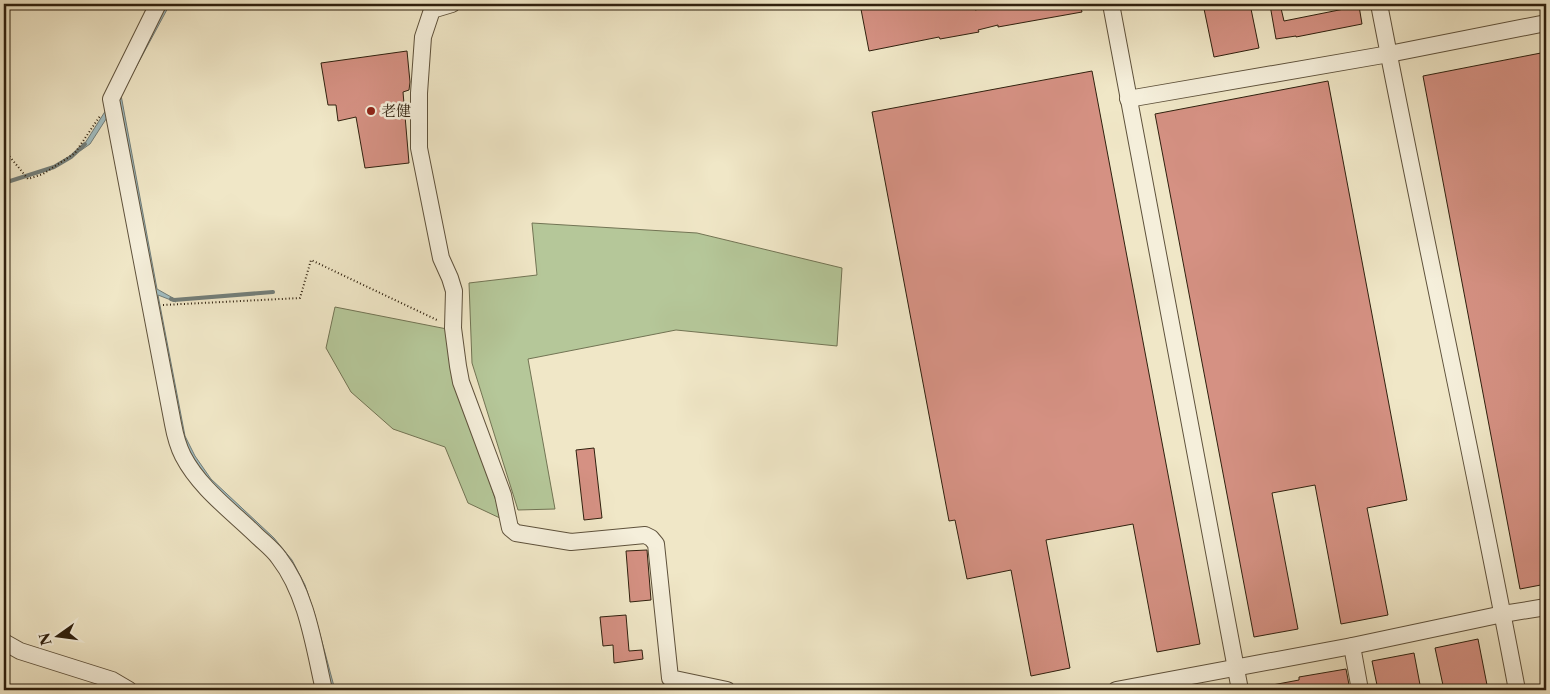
<svg xmlns="http://www.w3.org/2000/svg" width="1550" height="694" font-family="'Libre Caslon Text','Noto Serif JP',serif">
	<style>
		.green { fill: #b5c799; stroke: #727454 }
		.water { fill: #a0bcc0; stroke: #737e79 }
		.lines { fill: none; stroke-linecap: round; stroke-linejoin: round }
		.stream { stroke: #737e79; stroke-width: 4 }
		.building { fill: #d59183; stroke: #2f200e }
		.minor-casing { stroke: #5f523c; stroke-width: 18 }
		.path { stroke: #2f200e; stroke-width: 2; stroke-dasharray: 1 2.5; stroke-linecap: butt }
		.minor { stroke: #f5efdb; stroke-width: 16 }
		.poi-dot { fill: #8f2418; stroke: #f5efdb; stroke-width: 2 }
		.labels { text-anchor: middle; stroke-width: 5; stroke-linejoin: round; paint-order: stroke }
		.poi-label { font-size: 15px; fill: #2f200e; stroke: #f5efdb; text-anchor: start }
	</style>
	<rect width="100%" height="100%" fill="#f0e7c7"/>
	<filter id="stains"><feTurbulence type="fractalNoise" baseFrequency=".004" numOctaves="4"/><feColorMatrix values="0 0 0 0 .2 0 0 0 0 .09 0 0 0 0 .02 0 0 0 .5 -.17"/></filter>
	<radialGradient id="worn" r=".72"><stop offset=".6" stop-color="#630" stop-opacity="0"/><stop offset="1" stop-color="#630" stop-opacity=".3"/></radialGradient>
	<g class="green">
		<polygon points="532,223 697,233 842,268 837,346 676,330 528,359 555,509 518,510 472,363 469,283 537,275"/>
		<polygon points="335,307 447,329 457,384 502,519 468,503 445,447 393,429 351,392 326,348"/>
	</g>
	<polygon class="water" points="162,4 170,4 121,95 157,289 173,298 176,302 158,295 185,436 195,456 211,479 274,538 292,560 305,585 314,612 335,690 328,690 300,588 206,484 180,438 117,102 90,144 80,151 118,91"/>
	<g class="lines">
		<g class="stream">
			<polyline points="4,183 54,167 71,157 85,144"/>
			<polyline points="171,299 174,300 273,292"/>
		</g>
	</g>
	<g class="building">
		<polygon points="860,4 903,4 904,6 915,4 973,4 975,10 994,6 994,4 1080,4 1082,12 998,27 998,25 978,30 979,32 940,39 939,37 869,51"/>
		<polygon points="1203,4 1250,4 1259,48 1214,57"/>
		<polygon points="1280,4 1284,21 1359,6 1362,24 1296,37 1296,36 1276,39 1270,5"/>
		<polygon points="407,51 410,82 409,90 403,92 409,163 365,168 356,117 338,121 336,105 328,105 321,63"/>
		<polygon points="1546,52 1546,584 1520,589 1423,76"/>
		<polygon points="1092,71 1200,644 1157,652 1133,524 1046,540 1070,668 1031,676 1011,570 967,579 955,520 949,521 872,112"/>
		<polygon points="1328,81 1407,500 1367,508 1388,615 1341,624 1315,485 1272,493 1298,629 1254,637 1155,114"/>
		<polygon points="594,448 602,518 584,520 576,450"/>
		<polygon points="647,550 651,600 630,602 626,551"/>
		<polygon points="626,615 629,651 642,650 643,659 614,663 613,645 603,646 600,617"/>
		<polygon points="1478,639 1488,690 1444,690 1435,648"/>
		<polygon points="1414,653 1421,690 1378,690 1372,661"/>
		<polygon points="1346,669 1350,690 1268,690 1267,686 1299,680 1299,677"/>
	</g>
	<g class="lines">
		<g class="minor-casing">
			<g id="minor">
				<path d="M158 4 111 99 173 424C175 435 178 446 183 456 199 487 230 510 255 534 263 542 273 549 279 558 307 594 314 647 324 690"/>
				<polyline points="452,4 432,10 423,37 419,93 419,148 441,258 450,278 454,291 453,328 458,366 461,382 503,495 510,528 516,533 571,542 645,535 651,538 656,544 670,678 727,690"/>
				<polyline points="1111,4 1240,690"/>
				<path d="M1379 4C1423 233 1474 461 1517 690"/>
				<polyline points="1128,99 1389,54 1546,23"/>
				<polyline points="4,642 20,651 112,680 129,690"/>
				<polyline points="1352,646 1360,690"/>
				<polyline points="1116,690 1352,646 1503,614 1546,607"/>
			</g>
		</g>
		<g class="path">
			<polyline points="4,152 10,157 28,179 43,174 75,153 100,116"/>
			<polyline points="163,305 300,298 311,260 439,321"/>
		</g>
		<use href="#minor" class="minor"/>
	</g>
	<circle class="poi-dot" cx="371" cy="111" r="5"/>
	<g class="labels">
		<g class="poi-label">
			<text x="381" y="116">老健</text>
		</g>
	</g>
	<rect width="1550" height="694" fill="none" stroke="#f0e7c7" stroke-width="20"/>
	<rect x="5" y="5" width="1540" height="684" fill="none" stroke="#2f200e" stroke-width="2.5"/>
	<rect x="10" y="10" width="1530" height="674" fill="none" stroke="#2f200e"/>
	<g transform="translate(58 636) rotate(256)" stroke="#f5efdb" stroke-width="4" paint-order="stroke">
	<path d="M0-4L9 19L0 12L-9 19Z" fill="#2f200e"/>
	<text y="-8" font-size="14" font-weight="bold" text-anchor="middle" fill="#2f200e">N</text>
	</g>
	<rect width="100%" height="100%" filter="url(#stains)"/>
	<rect width="100%" height="100%" fill="url(#worn)"/>
</svg>
